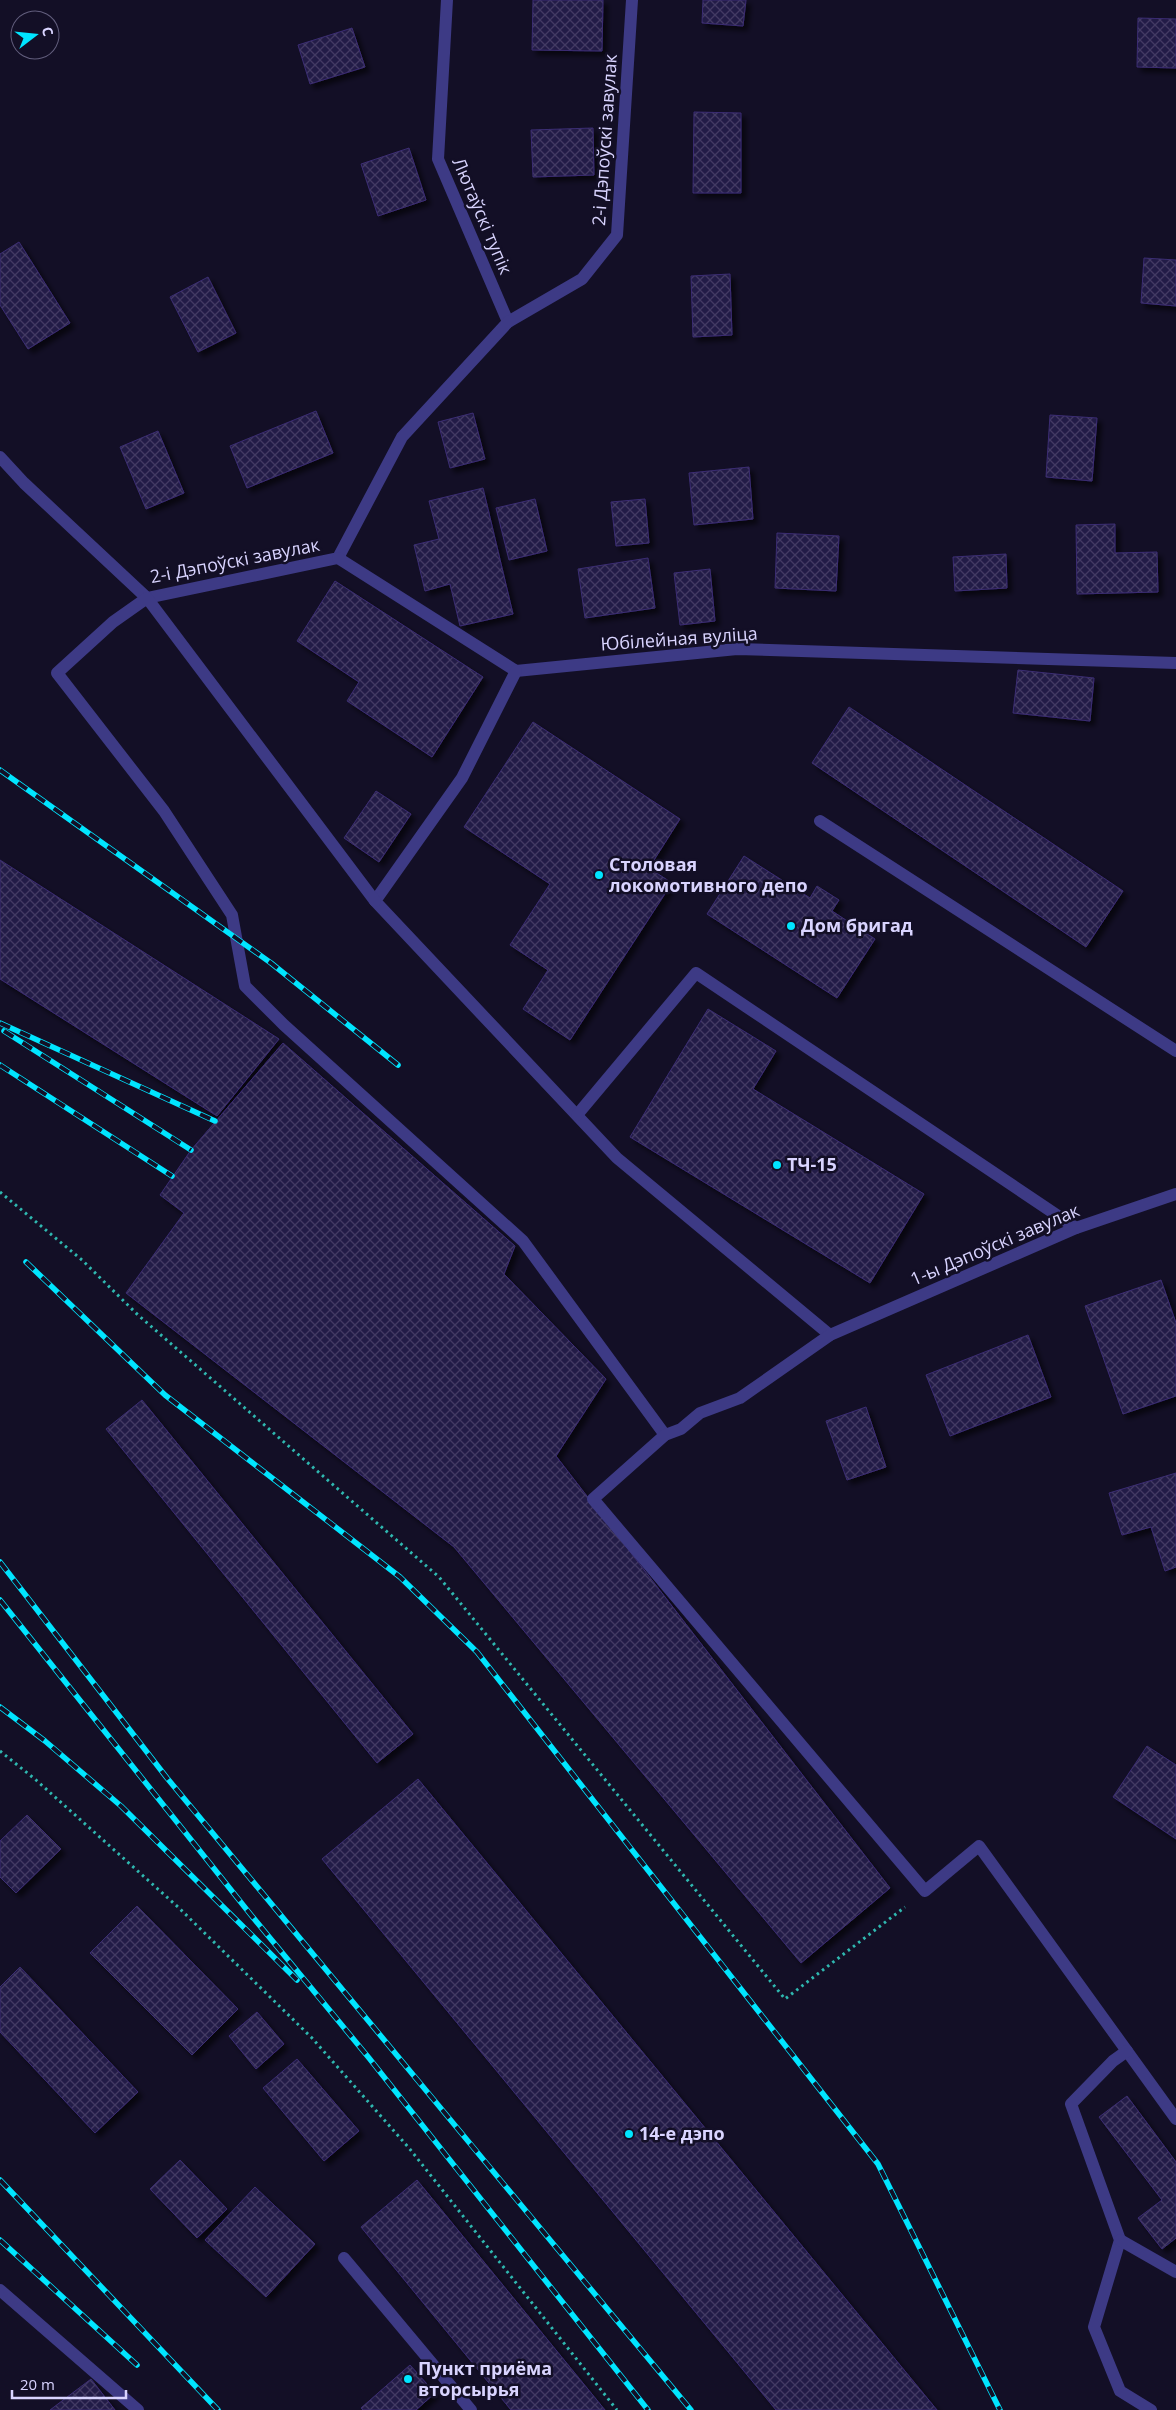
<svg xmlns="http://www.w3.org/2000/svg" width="1176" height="2410" font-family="'Open Sans',sans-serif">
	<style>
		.building { fill: url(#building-cross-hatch); stroke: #3b2d73; filter: url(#shadow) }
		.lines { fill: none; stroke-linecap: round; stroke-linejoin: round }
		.path { stroke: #2fb8b0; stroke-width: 3; stroke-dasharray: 2.5 4; stroke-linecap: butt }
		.minor { stroke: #3d3a85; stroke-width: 12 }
		.rail-casing { stroke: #00e5ff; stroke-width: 5.5 }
		.rail { stroke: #130f26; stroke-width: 4; stroke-dasharray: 11; stroke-linecap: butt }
		.poi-dot { fill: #00e5ff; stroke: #130f26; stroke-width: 2 }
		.labels { text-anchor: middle; stroke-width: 5; stroke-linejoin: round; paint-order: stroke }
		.street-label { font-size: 18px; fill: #d9d4ff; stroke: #130f26 }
		.poi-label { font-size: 18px; font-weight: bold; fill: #d9d4ff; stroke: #130f26; text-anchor: start }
	</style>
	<defs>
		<pattern id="building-cross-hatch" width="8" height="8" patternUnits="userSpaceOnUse" patternTransform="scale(1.25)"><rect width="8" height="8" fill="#241b47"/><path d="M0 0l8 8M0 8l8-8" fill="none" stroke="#433b63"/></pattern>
		<filter id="shadow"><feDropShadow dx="4.5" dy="4.5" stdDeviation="2.5" flood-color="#0009"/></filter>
	</defs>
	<rect width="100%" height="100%" fill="#130f26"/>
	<g class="building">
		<polygon points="533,0 603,0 602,51 532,50"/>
		<polygon points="703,0 746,0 743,26 702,23"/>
		<polygon points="1138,18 1176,19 1176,68 1137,67"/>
		<polygon points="352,28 365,67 310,84 298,45"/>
		<polygon points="694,112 741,113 741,193 693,193"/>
		<polygon points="593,128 594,175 533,177 531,130"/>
		<polygon points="409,148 426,200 378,216 361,164"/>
		<polygon points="19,242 70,323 28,349 0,305 0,254"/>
		<polygon points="1144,258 1176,260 1176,306 1141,303"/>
		<polygon points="730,274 732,335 693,337 691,276"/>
		<polygon points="208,277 236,333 198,352 170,297"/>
		<polygon points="316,411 333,453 247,488 230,446"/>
		<polygon points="473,413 485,459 450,468 438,422"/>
		<polygon points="1050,415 1097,418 1092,481 1046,477"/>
		<polygon points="158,431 184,493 146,509 120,447"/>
		<polygon points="749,467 753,519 694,525 689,473"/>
		<polygon points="483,488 513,614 460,626 450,584 425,591 414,545 439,539 429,501"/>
		<polygon points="535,499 547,551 509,560 496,508"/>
		<polygon points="645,499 649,543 616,546 611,502"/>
		<polygon points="1115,524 1115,553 1157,552 1158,592 1077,594 1076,525"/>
		<polygon points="777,533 839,536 836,591 775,588"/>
		<polygon points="1006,554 1007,588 955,591 953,557"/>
		<polygon points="648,558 655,608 585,618 578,569"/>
		<polygon points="710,569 715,621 680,625 674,573"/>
		<polygon points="335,581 483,677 432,757 347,701 359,682 297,641"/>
		<polygon points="1018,670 1094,678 1090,721 1013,713"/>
		<polygon points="849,707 1123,891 1086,947 812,763"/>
		<polygon points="533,722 680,819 649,868 672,883 570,1040 523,1009 548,970 510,945 550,884 464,827"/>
		<polygon points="376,791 411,814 379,862 344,838"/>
		<polygon points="744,856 810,898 817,886 839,900 832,911 875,939 837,998 707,914"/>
		<polygon points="0,860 279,1039 217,1116 0,979"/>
		<polygon points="708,1009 776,1051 753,1089 924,1194 870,1283 630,1137"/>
		<polygon points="283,1043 515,1246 504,1274 606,1379 556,1456 890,1888 801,1963 454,1547 126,1293 184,1213 160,1195 191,1150"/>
		<polygon points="1161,1280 1176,1323 1176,1396 1123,1414 1085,1306"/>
		<polygon points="1028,1335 1051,1397 950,1436 926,1375"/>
		<polygon points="142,1400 413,1734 377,1763 106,1429"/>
		<polygon points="866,1407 886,1467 847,1480 826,1421"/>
		<polygon points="1176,1473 1176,1567 1165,1571 1151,1527 1122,1535 1109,1493"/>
		<polygon points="1147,1746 1176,1765 1176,1839 1113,1797"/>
		<polygon points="418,1779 937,2410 776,2410 322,1859"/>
		<polygon points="27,1815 61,1849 16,1893 0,1877 0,1841"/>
		<polygon points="137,1906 238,2009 192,2055 90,1953"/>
		<polygon points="20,1967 138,2092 95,2133 0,2032 0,1987"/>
		<polygon points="257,2012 284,2044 256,2069 229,2036"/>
		<polygon points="297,2059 359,2131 324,2161 263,2088"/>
		<polygon points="1127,2096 1176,2162 1176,2238 1162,2249 1138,2218 1162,2200 1099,2117"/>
		<polygon points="180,2160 227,2209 197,2238 150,2189"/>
		<polygon points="417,2180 605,2410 511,2410 361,2227"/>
		<polygon points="255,2187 315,2244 266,2297 205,2240"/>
		<polygon points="410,2365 435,2393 416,2410 363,2410 361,2408"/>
		<polygon points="91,2379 115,2410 50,2410"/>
	</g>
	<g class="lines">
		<g class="path">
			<polyline points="0,1192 82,1260 138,1315 439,1577 785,1999 905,1907"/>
			<polyline points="0,1751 36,1780 178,1907 312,2038 409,2148 617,2410"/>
		</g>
		<g class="minor">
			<polyline points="447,0 438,159 508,322"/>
			<polyline points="0,457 24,483 147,598 338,558 402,437 508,322 582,279 617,235 632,0"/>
			<polyline points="338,558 516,671 737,649 1176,663"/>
			<polyline points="516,671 462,778 375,901 617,1158 830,1335"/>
			<polyline points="820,821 1176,1051"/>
			<polyline points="375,901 147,598 113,622 57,673 164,811 232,915 245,986 284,1025 523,1241 665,1435"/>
			<polyline points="577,1115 696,973 1076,1228"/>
			<polyline points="1176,1194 1076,1228 830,1335 740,1398 700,1413 681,1429 665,1435 593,1499 925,1891 979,1846 1176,2119"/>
			<polyline points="1127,2051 1113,2061 1071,2104 1120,2240 1094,2327 1120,2391 1151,2410"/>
			<polyline points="1120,2240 1176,2272"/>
			<polyline points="344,2258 471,2410"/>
			<polyline points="0,2290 138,2410"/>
		</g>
		<g class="rail-casing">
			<g id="rail">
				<polyline points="0,770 271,963 398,1065"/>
				<polyline points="0,1023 215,1121"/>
				<polyline points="4,1031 191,1150"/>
				<polyline points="0,1065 172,1176"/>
				<polyline points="26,1262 165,1395 400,1577 477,1652 878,2164 1000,2410"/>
				<polyline points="0,1562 167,1778 691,2410"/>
				<polyline points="0,1600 251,1915 369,2058 648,2410"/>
				<polyline points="0,1707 45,1741 121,1806 297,1980"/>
				<polyline points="0,2180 218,2410"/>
				<polyline points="0,2240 137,2365"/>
			</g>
		</g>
		<use href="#rail" class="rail"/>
	</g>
	<g class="poi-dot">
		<circle cx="599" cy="875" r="5"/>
		<circle cx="791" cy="926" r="5"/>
		<circle cx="777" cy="1165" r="5"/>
		<circle cx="629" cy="2134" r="5"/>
		<circle cx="408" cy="2379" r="5"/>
	</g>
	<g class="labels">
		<g class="street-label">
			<text transform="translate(605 140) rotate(-86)" y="6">2-і Дэпоўскі завулак</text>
			<text transform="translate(482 216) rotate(67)" y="6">Лютаўскі тупік</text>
			<text transform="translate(235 561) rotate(-11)" y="6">2-і Дэпоўскі завулак</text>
			<text transform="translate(679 639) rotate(-4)" y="6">Юбілейная вуліца</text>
			<text transform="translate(995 1245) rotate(-23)" y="6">1-ы Дэпоўскі завулак</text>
		</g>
		<g class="poi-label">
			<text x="609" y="871">Столовая<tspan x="609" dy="21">локомотивного депо</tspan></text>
			<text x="801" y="932">Дом бригад</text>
			<text x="787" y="1171">ТЧ-15</text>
			<text x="639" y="2140">14-е дэпо</text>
			<text x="418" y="2375">Пункт приёма<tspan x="418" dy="21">вторсырья</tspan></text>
		</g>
	</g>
	<g transform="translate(35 35) rotate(74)"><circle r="24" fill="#130f26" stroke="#625e7d"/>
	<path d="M0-4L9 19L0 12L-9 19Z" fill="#00e5ff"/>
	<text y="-8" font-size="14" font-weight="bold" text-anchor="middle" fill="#d9d4ff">С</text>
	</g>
	<path d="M12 2390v8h114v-8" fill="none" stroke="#d9d4ff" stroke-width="2.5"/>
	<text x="20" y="2390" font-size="15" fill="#d9d4ff" stroke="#130f26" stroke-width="4" paint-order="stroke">20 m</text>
</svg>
